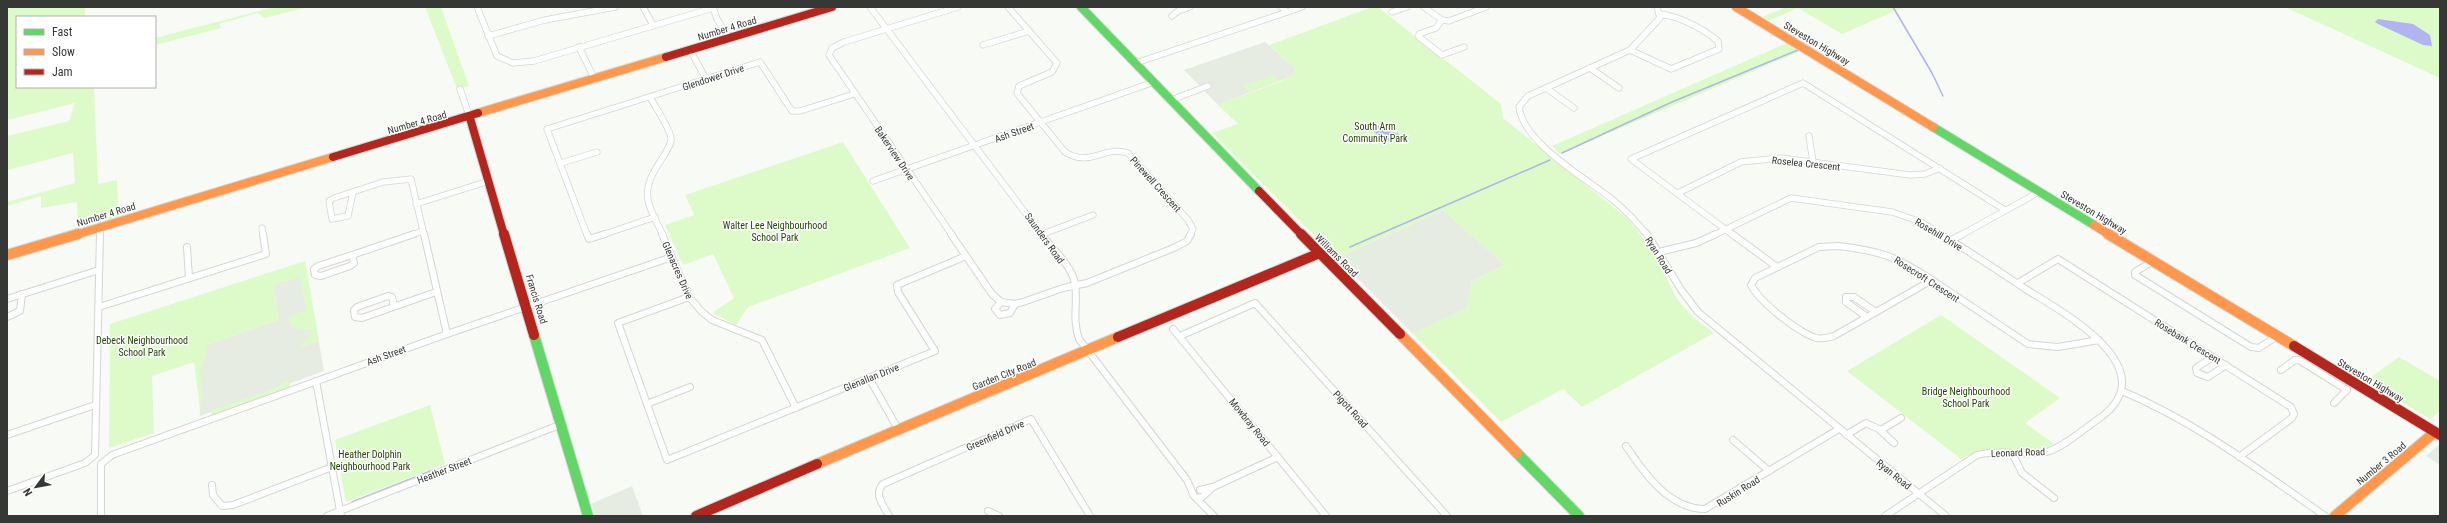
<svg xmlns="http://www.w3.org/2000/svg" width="2447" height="523" font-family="'Roboto Condensed',sans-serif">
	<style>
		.built { fill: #e7ece3 }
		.green { fill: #ddfbc9 }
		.water { fill: #b0b4f1 }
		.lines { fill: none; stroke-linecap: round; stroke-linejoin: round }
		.stream { stroke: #b0b4f1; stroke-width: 1.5 }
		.street-far1-casing { stroke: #d5d6d3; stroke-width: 7 }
		.street-casing { stroke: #d5d6d3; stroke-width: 8 }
		.fast-far1-casing { stroke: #d5d6d3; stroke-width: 10 }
		.fast-casing { stroke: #d5d6d3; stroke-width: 12 }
		.slow-far1-casing { stroke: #d5d6d3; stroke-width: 10 }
		.slow-casing { stroke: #d5d6d3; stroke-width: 12 }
		.jam-far1-casing { stroke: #d5d6d3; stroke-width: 10 }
		.jam-casing { stroke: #d5d6d3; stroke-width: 12 }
		.street-far1 { stroke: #fefefe; stroke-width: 5.5 }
		.street { stroke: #fefefe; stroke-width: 6 }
		.fast-far1 { stroke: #63d668; stroke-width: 8 }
		.fast { stroke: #63d668; stroke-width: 10 }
		.slow-far1 { stroke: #ff974d; stroke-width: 8 }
		.slow { stroke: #ff974d; stroke-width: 10 }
		.jam-far1 { stroke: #b3261e; stroke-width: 8 }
		.jam { stroke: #b3261e; stroke-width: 10 }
		.labels { text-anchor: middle; stroke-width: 3; stroke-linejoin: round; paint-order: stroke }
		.street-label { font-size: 10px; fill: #363835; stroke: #fff }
		.park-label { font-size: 10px; fill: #234404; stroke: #fff }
	</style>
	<rect width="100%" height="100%" fill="#f8faf6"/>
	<g class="built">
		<polygon points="1265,42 1294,67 1296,73 1294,75 1218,105 1184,70"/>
		<polygon points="1443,210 1505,265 1472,281 1467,308 1413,334 1337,258"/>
		<polygon points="307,274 324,371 200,416 198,356 206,345 278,320 273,285"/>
		<polygon points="2440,444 2440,465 2426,456"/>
		<polygon points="632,486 643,516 595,516 591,504"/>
	</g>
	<g class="green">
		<polygon points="15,7 85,7 85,17 17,17 17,87 94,87 98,184 117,180 119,217 78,228 77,202 41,208 41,196 7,206 7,202 75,183 73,153 7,170 7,136 69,121 75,103 7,120 7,9"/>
		<polygon points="274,7 309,7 264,18 258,13 219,24 221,28 155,45 155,38"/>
		<polygon points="425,7 441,7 469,86 457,89"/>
		<polygon points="1372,7 1378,7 1501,104 1503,118 1628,219 1653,250 1677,299 1692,316 1714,333 1582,407 1563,389 1501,422 1413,334 1466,308 1472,281 1505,265 1443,210 1337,258 1212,133 1238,124 1218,105 1281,81 1296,73 1294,67 1269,45"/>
		<polygon points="1786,7 1904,7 1842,34 1798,8 1768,21 1762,17"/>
		<polygon points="2285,7 2440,7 2440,78"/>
		<polygon points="1789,42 1803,50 1560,154 1552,146"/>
		<polygon points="1274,75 1279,81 1249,91 1243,86"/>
		<polygon points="843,142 910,248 748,307 736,325 712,313 734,298 713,254 683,265 665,225 694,215 685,195"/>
		<polygon points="305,261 319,341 299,348 314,332 292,327 289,317 306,310 300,277 273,285 278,320 206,345 207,353 200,370 203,400 200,403 201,416 194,362 152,376 154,433 109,448 110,324"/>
		<path d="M1941 315 2060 398 2025 423 2054 444C2027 460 1993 440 1961 459L1847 371Z"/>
		<polygon points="2399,357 2440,381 2440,411 2430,419 2366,381"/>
		<polygon points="284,381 289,382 290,387 211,416 211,411 280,386"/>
		<polygon points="430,405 445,464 346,502 335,440"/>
	</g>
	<g class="water">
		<polygon points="2378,19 2413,24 2430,35 2432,46 2423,45 2378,24 2375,22"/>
		<polygon points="1385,124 1391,127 1393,132 1399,134 1400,137 1383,143 1375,140 1378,136 1373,130 1374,127"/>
	</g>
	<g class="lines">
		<g class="stream">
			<polyline points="1893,7 1932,73 1943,96"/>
			<polyline points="1562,153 1672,102 1798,50"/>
			<polyline points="1350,247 1550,160"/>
			<polyline points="352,502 433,470"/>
		</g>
		<g class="street-far1-casing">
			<g id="street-far1">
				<polyline points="477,7 497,56 513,63 534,61 713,8"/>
				<polyline points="643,7 653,25"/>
				<polyline points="713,7 717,19 729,39"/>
				<polyline points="870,7 1042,235"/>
				<path d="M1008 7 1057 63 1052 72 1019 86 1017 93 1020 97 1065 152C1090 168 1104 145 1128 153L1188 220 1193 229 1190 235"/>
				<polyline points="1281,7 1287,12"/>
				<polyline points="1424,7 1442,20 1449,21 1486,7"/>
				<polyline points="1392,12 1407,7"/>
				<polyline points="1172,16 1178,11 1190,7"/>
				<polyline points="1442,20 1436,28 1419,34 1419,37 1442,55 1464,47"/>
				<polyline points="488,36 545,20 615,7"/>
				<polyline points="983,45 1029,31"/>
				<polyline points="579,47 595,80"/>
				<polyline points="690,50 706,79"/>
				<path d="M1630 50 1671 69 1719 49 1718 41C1700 27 1682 17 1660 14"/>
				<polyline points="1136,63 1302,7"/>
				<polyline points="1590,68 1619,88"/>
				<polyline points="1546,88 1574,108"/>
				<polyline points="460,89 470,118"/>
				<path d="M650 97C656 108 669 127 671 138 673 151 643 174 648 200 650 212 658 224 663 235"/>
				<polyline points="1171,100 1208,86"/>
				<polyline points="1809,136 1813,162"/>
				<polyline points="561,163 597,152"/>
				<polyline points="873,181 1154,82"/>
				<polyline points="353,192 348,216 332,219 329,201 334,198 383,182 411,179 424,235"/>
				<polyline points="1678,193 1741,162 1781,158 1910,175 1925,174 1940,168"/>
				<polyline points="416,204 489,181"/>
				<polyline points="262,228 263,235"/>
				<polyline points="1043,234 1093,215"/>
				<polyline points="100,235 100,228"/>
				<polyline points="411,235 422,231"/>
				<polyline points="587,235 547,129 760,62 792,111 800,111 854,94"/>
				<polyline points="602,235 655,217"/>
				<polyline points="952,235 829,55 832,48 844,42 958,7"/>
				<path d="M1647 235C1637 222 1625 210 1613 200 1586 178 1523 143 1519 107L1528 96 1630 50 1660 18 1657 7"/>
				<polyline points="1714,235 1791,198 1892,212 1921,222 1942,235"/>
				<polyline points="1733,235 1631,159 1803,83 2005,210"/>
				<polyline points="1961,235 2039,192"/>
			</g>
		</g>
		<g class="street-casing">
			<g id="street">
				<polyline points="424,234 447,334"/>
				<polyline points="587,234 589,239 605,234"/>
				<polyline points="662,234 689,297 702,312 712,320 762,340 796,408"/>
				<polyline points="951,234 992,294 1001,302 1015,304 1023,302 1063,288 1087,283 1176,247 1187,241 1191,234"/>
				<path d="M1041 234C1052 248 1071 265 1075 283 1078 302 1072 320 1079 339L1187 480 1194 496 1214 516"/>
				<polyline points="1647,234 1682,291 1698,312 1946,516"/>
				<polyline points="1732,234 1777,267"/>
				<polyline points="1951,240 1963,234"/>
				<path d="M1838 246C1880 251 1896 256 1932 280L1834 336C1827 338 1819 340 1813 337 1794 329 1760 302 1751 285L1755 278 1819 247Z"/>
				<polyline points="187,247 189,278"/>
				<polyline points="1659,252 1696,243 1716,234"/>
				<polygon points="352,255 354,263 350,266 321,276 315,275 314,269 318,266"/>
				<polyline points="352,255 414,234"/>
				<polyline points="2153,261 2135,272 2135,275 2251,347 2259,348 2277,336"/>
				<polyline points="1932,280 2028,344 2058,347 2099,340"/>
				<polyline points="2018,283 2058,259 2291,407 2294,414 2292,418 2239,457"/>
				<polyline points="689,297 618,323 667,460 935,351 898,292 897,285 966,256"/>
				<polyline points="7,299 99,270"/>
				<polyline points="1001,302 995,309 1000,315 1010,313 1015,304"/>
				<polyline points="394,306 392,297 388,296 357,307 354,310 355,317 362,318 436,292"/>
				<polyline points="99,307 266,254 263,234"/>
				<polyline points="7,317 20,311 22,294"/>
				<polyline points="1867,317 1846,302 1846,297 1854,297 1876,312"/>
				<polyline points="1173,329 1326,516"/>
				<polyline points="1180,336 1255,303 1447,516"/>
				<polyline points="2213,357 2196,368 2197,373 2208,377 2226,365"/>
				<polyline points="2281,370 2295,360 2299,360 2347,390 2334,403"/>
				<polyline points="869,378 898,429"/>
				<polyline points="316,381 341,516"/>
				<path d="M2122 391C2196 422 2259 470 2325 516"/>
				<polyline points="647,404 690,387"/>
				<polyline points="1880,430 1894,443"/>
				<polyline points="7,435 95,405"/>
				<polyline points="1846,435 1866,423 1881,430 1901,418"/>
				<polyline points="1733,440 1769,471"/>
				<path d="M1626 446C1644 473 1669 509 1705 509L1839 429"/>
				<polyline points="2012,453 2022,473 2054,498"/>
				<polyline points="212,485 213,495 222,506 233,505 332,467"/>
				<polyline points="1200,490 1213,487 1278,457"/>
				<polyline points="7,491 85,463 95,455 100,234"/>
				<polyline points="1197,498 1202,497 1212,488"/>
				<polyline points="988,511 999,516"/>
				<polyline points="101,516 101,464 112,455 447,334 672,257"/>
				<polyline points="327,516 562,424"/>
				<path d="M889 516C884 506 873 494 883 484L1031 419 1090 516"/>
				<path d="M1885 516 1977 455C2000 449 2024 456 2046 452 2061 449 2085 428 2097 420 2170 370 2064 313 2024 288 1997 270 1969 251 1940 234"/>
			</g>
		</g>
		<g class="fast-far1-casing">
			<g id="fast-far1">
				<polyline points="1081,7 1259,191"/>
				<polyline points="1933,127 2094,225"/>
			</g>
		</g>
		<g class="fast-casing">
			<g id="fast">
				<polyline points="534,335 588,516"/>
				<polyline points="1517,453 1579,516"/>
			</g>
		</g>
		<g class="slow-far1-casing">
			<g id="slow-far1">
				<polyline points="1736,7 1933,127"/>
				<polyline points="478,113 666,57"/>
				<polyline points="2094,225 2110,235"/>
				<polyline points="75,235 333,157"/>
			</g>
		</g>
		<g class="slow-casing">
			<g id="slow">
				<polyline points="2108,234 2294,346"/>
				<polyline points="7,255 78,234"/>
				<polyline points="1400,334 1517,453"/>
				<polyline points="817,464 1118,337"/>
				<polyline points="2335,516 2435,432"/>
			</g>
		</g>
		<g class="jam-far1-casing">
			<g id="jam-far1">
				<polyline points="666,57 832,7"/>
				<polyline points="470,118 504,235"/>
				<polyline points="333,157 478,113"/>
				<polyline points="1259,191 1302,235"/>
			</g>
		</g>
		<g class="jam-casing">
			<g id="jam">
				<polyline points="504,234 534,335"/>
				<polyline points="1301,234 1400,334"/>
				<polyline points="1118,337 1320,253"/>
				<polyline points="2294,346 2440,435"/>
				<polyline points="696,516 817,464"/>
			</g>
		</g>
		<use href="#street-far1" class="street-far1"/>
		<use href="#street" class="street"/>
		<use href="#fast-far1" class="fast-far1"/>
		<use href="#fast" class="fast"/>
		<use href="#slow-far1" class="slow-far1"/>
		<use href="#slow" class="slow"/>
		<use href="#jam-far1" class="jam-far1"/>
		<use href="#jam" class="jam"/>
	</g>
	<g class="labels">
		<g class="street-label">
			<text transform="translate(727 28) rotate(-17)" y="4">Number 4 Road</text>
			<text transform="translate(1817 43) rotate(31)" y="4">Steveston Highway</text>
			<text transform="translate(713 77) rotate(-18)" y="4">Glendower Drive</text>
			<text transform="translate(417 122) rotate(-16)" y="4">Number 4 Road</text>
			<text transform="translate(1014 132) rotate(-20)" y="4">Ash Street</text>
			<text transform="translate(895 153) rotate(56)" y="4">Bakerview Drive</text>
			<text transform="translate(1806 163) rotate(6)" y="4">Roselea Crescent</text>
			<text transform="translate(1156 184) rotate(48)" y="4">Pinewell Crescent</text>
			<text transform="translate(2094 212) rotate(31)" y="4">Steveston Highway</text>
			<text transform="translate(106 214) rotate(-17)" y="4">Number 4 Road</text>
			<text transform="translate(1939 234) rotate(31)" y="4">Rosehill Drive</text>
			<text transform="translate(1045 238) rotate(54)" y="4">Saunders Road</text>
			<text transform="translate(1337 255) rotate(45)" y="4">Williams Road</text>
			<text transform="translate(1659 255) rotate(58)" y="4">Ryan Road</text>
			<text transform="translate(678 270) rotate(66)" y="4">Glenacres Drive</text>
			<text transform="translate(1927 279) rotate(33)" y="4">Rosecroft Crescent</text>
			<text transform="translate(537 299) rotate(73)" y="4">Francis Road</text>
			<text transform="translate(2188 341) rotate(32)" y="4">Rosebank Crescent</text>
			<text transform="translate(386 355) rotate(-20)" y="4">Ash Street</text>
			<text transform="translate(1004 374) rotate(-22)" y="4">Garden City Road</text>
			<text transform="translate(871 377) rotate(-22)" y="4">Glenallan Drive</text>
			<text transform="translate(2371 380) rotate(31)" y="4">Steveston Highway</text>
			<text transform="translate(1351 409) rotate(48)" y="4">Pigott Road</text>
			<text transform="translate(1250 422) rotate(51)" y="4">Mowbray Road</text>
			<text transform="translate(995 435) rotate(-24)" y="4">Greenfield Drive</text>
			<text transform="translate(2018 452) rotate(-2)" y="4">Leonard Road</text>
			<text transform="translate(2381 463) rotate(-40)" y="4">Number 3 Road</text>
			<text transform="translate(444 470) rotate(-21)" y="4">Heather Street</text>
			<text transform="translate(1894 474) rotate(39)" y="4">Ryan Road</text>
			<text transform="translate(1738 491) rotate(-32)" y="4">Ruskin Road</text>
		</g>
		<g class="park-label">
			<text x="1375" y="130">South Arm<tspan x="1375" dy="12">Community Park</tspan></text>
			<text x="775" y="229">Walter Lee Neighbourhood<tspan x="775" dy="12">School Park</tspan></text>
			<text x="142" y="344">Debeck Neighbourhood<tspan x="142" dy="12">School Park</tspan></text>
			<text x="1966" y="395">Bridge Neighbourhood<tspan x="1966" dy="12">School Park</tspan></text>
			<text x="370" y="458">Heather Dolphin<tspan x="370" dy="12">Neighbourhood Park</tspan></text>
		</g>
	</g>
	<rect width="2447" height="523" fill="none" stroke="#363835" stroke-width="16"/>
	<rect x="16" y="16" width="140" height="72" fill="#ffffff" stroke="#afafae"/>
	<rect x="24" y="29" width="20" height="6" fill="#63d668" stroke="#afafae"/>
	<text x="52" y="36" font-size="12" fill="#363835">Fast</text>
	<rect x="24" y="49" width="20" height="6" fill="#ff974d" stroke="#afafae"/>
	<text x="52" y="56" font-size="12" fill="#363835">Slow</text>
	<rect x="24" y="69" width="20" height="6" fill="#b3261e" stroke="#afafae"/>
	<text x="52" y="76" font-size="12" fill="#363835">Jam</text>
	<g transform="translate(36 487) rotate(238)" stroke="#ffffff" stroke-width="3" paint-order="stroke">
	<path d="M0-3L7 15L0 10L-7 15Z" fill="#363835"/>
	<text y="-6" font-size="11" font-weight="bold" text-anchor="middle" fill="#363835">N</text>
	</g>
</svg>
